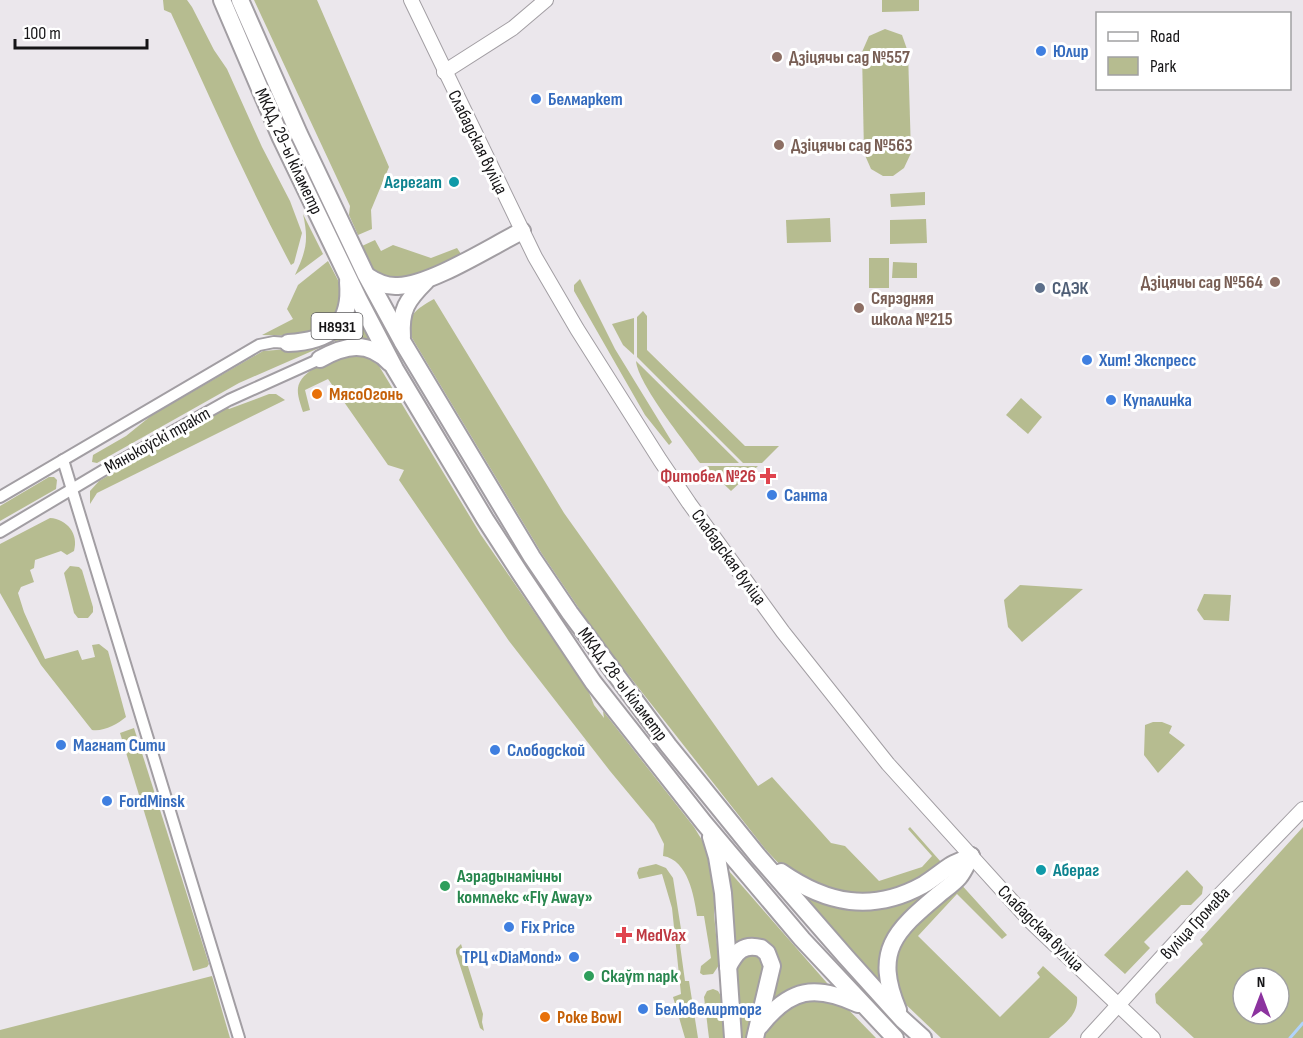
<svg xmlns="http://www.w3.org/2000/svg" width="1303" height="1038" font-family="'Sofia Sans Condensed',sans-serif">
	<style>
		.green { fill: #b6bc90; fill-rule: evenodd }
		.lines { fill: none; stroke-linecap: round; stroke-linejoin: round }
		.stream { stroke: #b0d3fc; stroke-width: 3 }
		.minor-casing { stroke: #a29ea3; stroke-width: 14 }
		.major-casing { stroke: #a29ea3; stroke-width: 16 }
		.highway-casing { stroke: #a29ea3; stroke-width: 20 }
		.minor { stroke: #fff; stroke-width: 10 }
		.major { stroke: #fff; stroke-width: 14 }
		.highway { stroke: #fff; stroke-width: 16 }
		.shop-dot { fill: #3f7fe0; stroke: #fff; stroke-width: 2 }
		.education-dot { fill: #8d6e63; stroke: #fff; stroke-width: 2 }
		.culture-dot { fill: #0f9aa8; stroke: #fff; stroke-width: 2 }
		.service-dot { fill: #5c6f8a; stroke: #fff; stroke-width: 2 }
		.food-dot { fill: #e8710a; stroke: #fff; stroke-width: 2 }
		.health-dot { fill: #e0444e; stroke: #fff; stroke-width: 2 }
		.leisure-dot { fill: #2e9e5b; stroke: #fff; stroke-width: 2 }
		.labels { text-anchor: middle; stroke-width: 6; stroke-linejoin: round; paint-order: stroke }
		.shield { fill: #fff; stroke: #5b5a5c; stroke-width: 1.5 }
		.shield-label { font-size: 16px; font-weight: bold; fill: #151416 }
		.shop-label { font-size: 18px; font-weight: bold; fill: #366cbe; stroke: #fff; text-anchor: start }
		.education-label { font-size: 18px; font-weight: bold; fill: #785e54; stroke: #fff; text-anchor: start }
		.street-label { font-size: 18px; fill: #151416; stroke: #fff }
		.culture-label { font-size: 18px; font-weight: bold; fill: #0d838f; stroke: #fff; text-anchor: end }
		.service-label { font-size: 18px; font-weight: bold; fill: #4e5e75; stroke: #fff; text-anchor: start }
		.food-label { font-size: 18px; font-weight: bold; fill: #c56008; stroke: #fff; text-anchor: start }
		.health-label { font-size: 18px; font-weight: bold; fill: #be3a42; stroke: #fff; text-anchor: end }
		.leisure-label { font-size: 18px; font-weight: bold; fill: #27864d; stroke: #fff; text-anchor: start }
	</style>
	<rect width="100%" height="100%" fill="#ebe7ec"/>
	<g class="green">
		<path d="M163 0H187L192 7 214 50 227 69 262 147 290 201 302 233 294 263 291 265C247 183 210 97 171 13L164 10Z"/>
		<polygon points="254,0 317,0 389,167 371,210 372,229 358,235 349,215 350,206"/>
		<polygon points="882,0 919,0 919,11 882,12"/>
		<polygon points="885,29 902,35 908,52 911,153 904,168 893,176 883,176 871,169 864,153 862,52 869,36"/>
		<polygon points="925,192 925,205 891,207 890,194"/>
		<path d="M303 214 323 254 295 275C306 251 309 241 303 214Z"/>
		<polygon points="830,218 831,242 787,243 786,220"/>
		<polygon points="926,219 927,243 890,244 890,220"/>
		<polygon points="375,240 381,251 393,245 431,258 457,248 461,254 405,281 396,282 376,274 362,246"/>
		<rect x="869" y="258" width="20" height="30"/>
		<polygon points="328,261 340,284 342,309 326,329 298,336 262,335 293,319 287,309 298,285"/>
		<polygon points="893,262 917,263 917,278 892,278"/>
		<polygon points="580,279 615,349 672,442 669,445 645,415 574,291 574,285"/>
		<path d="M434 299 564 513 758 786 772 777 831 843 845 846 879 881 922 867 932 856 908 829 910 827 941 862 936 868 893 893 838 895 783 868 766 850 597 635 542 554 412 338C406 315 415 310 434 299Z"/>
		<polygon points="354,309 371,341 357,339 335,341 239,383 97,463 92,462 93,455 126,436 152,415 263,351 302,348"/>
		<polygon points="643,311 647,316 647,350 745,446 779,446 762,463 743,463 637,357 637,317"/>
		<polygon points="634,318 634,355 623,345 612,324"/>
		<path d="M344 354C358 355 369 356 379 366L481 535 588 690 594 705 604 718 603 711 694 827 708 850 716 892 714 914 719 965 713 974 703 975 700 973 701 966 711 958 704 916H697C694 896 688 860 663 856L664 844 654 824 610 771 509 641 399 480 404 470 388 465 328 379 305 390 310 410 303 412C301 405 297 396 298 388 300 371 330 360 344 354Z"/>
		<path d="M636 361 739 463H700C685 442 638 384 636 361Z"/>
		<polygon points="269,394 276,394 285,400 97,493 90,504 90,491 99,481 227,407 229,409"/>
		<polygon points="1021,398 1042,417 1028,434 1006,415"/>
		<polygon points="705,466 758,466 731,491"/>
		<polygon points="49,477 54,477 57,480 56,489 0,521 0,506"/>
		<path d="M50 518C67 519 79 534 74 551L67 555 61 551 35 560 34 568 30 570 34 582 21 587 18 593 24 612 45 659 78 650 82 660 95 657 92 645 99 644 108 651 126 717C118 724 103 732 92 730L88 725 41 665 0 593V544Z"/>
		<polygon points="70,566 79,567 82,570 93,607 93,612 88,618 78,618 74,613 64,573"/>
		<polygon points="1020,585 1083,589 1022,642 1008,627 1004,600"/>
		<polygon points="1204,594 1231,595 1229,621 1204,620 1197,610"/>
		<polygon points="1153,722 1162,722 1172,726 1169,733 1185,745 1158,773 1144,755 1145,725"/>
		<polygon points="134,728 209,964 207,967 193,971 120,733"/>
		<path d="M1303 827V1038H1194L1156 1003 1155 994 1203 944 1200 940ZM1243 978H1279V1014H1243Z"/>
		<polygon points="722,863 834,991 766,1009 772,953 732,949"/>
		<polygon points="656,864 666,868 673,878 683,942 680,945 685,981 689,981 698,1038 685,1038 673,997 681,994 672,908 662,874 639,879 637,873 639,868"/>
		<polygon points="954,870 902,918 882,980 879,981 806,899 807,895 850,906"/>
		<polygon points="1187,870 1203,887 1202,894 1191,905 1181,905 1144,942 1150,948 1125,974 1104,955"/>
		<path d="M958 881 1007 935 1002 939 957 894 918 936 1000 1017 1040 977 1037 973 1043 966 1077 997C1079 1016 1061 1026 1049 1038H941L898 997 893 984 897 943Z"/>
		<polygon points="461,944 483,1014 482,1022 484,1031 480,1028 456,953 456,949"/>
		<polygon points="748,949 766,960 748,1038 740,1038 734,963"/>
		<polygon points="212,976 230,1038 0,1038 0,1030"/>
		<polygon points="713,989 718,991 721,996 724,1038 709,1038 704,997 707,991"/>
		<polygon points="806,996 840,1001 876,1038 759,1038 763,1027"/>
	</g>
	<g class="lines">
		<polyline class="stream" points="1290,1038 1303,1023"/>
		<g class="minor-casing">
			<g id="minor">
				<polyline points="63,460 239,1038"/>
				<polyline points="0,497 259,345 274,342 288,343"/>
				<polyline points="0,532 104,470 229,400 320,359"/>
			</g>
		</g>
		<g class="major-casing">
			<g id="major">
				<polyline points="411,0 535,257 577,329 660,460 689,503 783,632 888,764 1031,922 1153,1038"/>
				<polyline points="444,72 513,28 546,0"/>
				<polyline points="1088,1038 1204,911 1303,809"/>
			</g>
		</g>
		<g class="highway-casing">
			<g id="highway">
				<polyline points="222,0 281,138 359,300 395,369 485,519 520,573 593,682 704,823 802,939 895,1038"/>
				<polyline points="240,0 299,134 366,275 402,341 532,557 570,613 668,745 758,856 846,957 902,1019 923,1038"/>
				<path d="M367 276C376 282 386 287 398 286 431 285 490 247 522 231"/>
				<path d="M402 337C400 310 407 300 426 281"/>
				<path d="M288 343C329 341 352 326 348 282"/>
				<path d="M320 359C345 345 368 340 390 363"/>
				<polyline points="711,837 717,857 723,893 733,1038"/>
				<path d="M781 872C827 904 872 913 923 885 933 879 941 872 950 866 956 862 964 860 971 856"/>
				<path d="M728 967C736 952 743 943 761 948L767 953 772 966 755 1038"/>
				<path d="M898 1010C873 951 895 931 938 895 945 889 953 884 959 877 964 871 967 863 971 856"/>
				<path d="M760 1026C790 988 815 984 858 1004"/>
			</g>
		</g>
		<use href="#minor" class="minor"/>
		<use href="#major" class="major"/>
		<use href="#highway" class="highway"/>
	</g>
	<g class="shop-dot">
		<circle cx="1041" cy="51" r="6"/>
		<circle cx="536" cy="99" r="6"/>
		<circle cx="1087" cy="360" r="6"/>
		<circle cx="1111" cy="400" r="6"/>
		<circle cx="772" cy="495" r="6"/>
		<circle cx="61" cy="745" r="6"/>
		<circle cx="495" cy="750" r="6"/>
		<circle cx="107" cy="801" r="6"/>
		<circle cx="509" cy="927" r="6"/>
		<circle cx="574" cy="957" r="6"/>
		<circle cx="643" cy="1009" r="6"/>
	</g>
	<g class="education-dot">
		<circle cx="777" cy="57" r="6"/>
		<circle cx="779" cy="145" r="6"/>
		<circle cx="1275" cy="282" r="6"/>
		<circle cx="859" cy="308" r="6"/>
	</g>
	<g class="culture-dot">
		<circle cx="454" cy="182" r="6"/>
		<circle cx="1041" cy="870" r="6"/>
	</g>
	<circle class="service-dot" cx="1040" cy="288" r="6"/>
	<g class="food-dot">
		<circle cx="317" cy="394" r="6"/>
		<circle cx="545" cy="1017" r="6"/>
	</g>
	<g class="health-dot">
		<path d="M765 467h6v6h6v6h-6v6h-6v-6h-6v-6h6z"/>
		<path d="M621 926h6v6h6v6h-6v6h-6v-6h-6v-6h6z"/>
	</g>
	<g class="leisure-dot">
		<circle cx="445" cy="886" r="6"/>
		<circle cx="589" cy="976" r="6"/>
	</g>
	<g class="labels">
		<rect class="shield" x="311.5" y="313" width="51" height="26" rx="4.5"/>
		<g class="shield-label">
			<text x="337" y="332">Н8931</text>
		</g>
		<g class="shop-label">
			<text x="1053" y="57">Юлир</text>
			<text x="548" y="105">Белмаркет</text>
			<text x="1099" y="366">Хит! Экспресс</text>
			<text x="1123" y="406">Купалинка</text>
			<text x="784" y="501">Санта</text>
			<text x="73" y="751">Магнат Cити</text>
			<text x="507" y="756">Слободской</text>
			<text x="119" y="807">FordMinsk</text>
			<text x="521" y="933">Fix Price</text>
			<text x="562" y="963" text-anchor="end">ТРЦ «DiaMond»</text>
			<text x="655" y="1015">Белювелирторг</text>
		</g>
		<g class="education-label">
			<text x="789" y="63">Дзіцячы сад №557</text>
			<text x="791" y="151">Дзіцячы сад №563</text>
			<text x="1263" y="288" text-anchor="end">Дзіцячы сад №564</text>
			<text x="871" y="304">Сярэдняя<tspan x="871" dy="21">школа №215</tspan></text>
		</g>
		<g class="street-label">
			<text transform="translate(478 142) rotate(64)" y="6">Слабадская вуліца</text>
			<text transform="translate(289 151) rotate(65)" y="6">МКАД, 29-ы кіламетр</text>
			<text transform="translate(157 440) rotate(-29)" y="6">Мянькоўскі тракт</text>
			<text transform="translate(729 557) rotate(54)" y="6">Слабадская вуліца</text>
			<text transform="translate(623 684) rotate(53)" y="6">МКАД, 28-ы кіламетр</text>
			<text transform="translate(1195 923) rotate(-47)" y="6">вуліца Громава</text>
			<text transform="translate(1041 928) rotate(45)" y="6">Слабадская вуліца</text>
		</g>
		<g class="culture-label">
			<text x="442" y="188">Агрегат</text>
			<text x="1053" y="876" text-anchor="start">Абераг</text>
		</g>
		<g class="service-label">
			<text x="1052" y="294">СДЭК</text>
		</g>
		<g class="food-label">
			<text x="329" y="400">МясоОгонь</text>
			<text x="557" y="1023">Poke Bowl</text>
		</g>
		<g class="health-label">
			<text x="756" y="482">Фитобел №26</text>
			<text x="636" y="941" text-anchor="start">MedVax</text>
		</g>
		<g class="leisure-label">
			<text x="457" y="882">Аэрадынамічны<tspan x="457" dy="21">комплекс «Fly Away»</tspan></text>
			<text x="601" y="982">Скаўт парк</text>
		</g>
	</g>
	<rect x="1096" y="12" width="195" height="78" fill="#ffffff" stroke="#a1a1a2" stroke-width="1.5"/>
	<rect x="1108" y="32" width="30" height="9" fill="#ffffff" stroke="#a1a1a2" stroke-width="1.5"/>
	<text x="1150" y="42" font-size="18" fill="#151416">Road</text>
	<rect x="1108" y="57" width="30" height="18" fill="#b6bc90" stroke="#a1a1a2" stroke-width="1.5"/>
	<text x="1150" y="72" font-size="18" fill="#151416">Park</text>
	<g transform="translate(1261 996)"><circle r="28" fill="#ffffff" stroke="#a1a1a2" stroke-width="1.5"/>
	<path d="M0-4.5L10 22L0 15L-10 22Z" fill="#8c339f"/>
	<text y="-9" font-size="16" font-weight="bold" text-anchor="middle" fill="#151416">N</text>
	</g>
	<path d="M15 39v9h132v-9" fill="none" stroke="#151416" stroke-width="3"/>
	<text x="24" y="39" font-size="18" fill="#151416" stroke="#ffffff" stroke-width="4.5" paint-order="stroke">100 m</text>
</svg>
